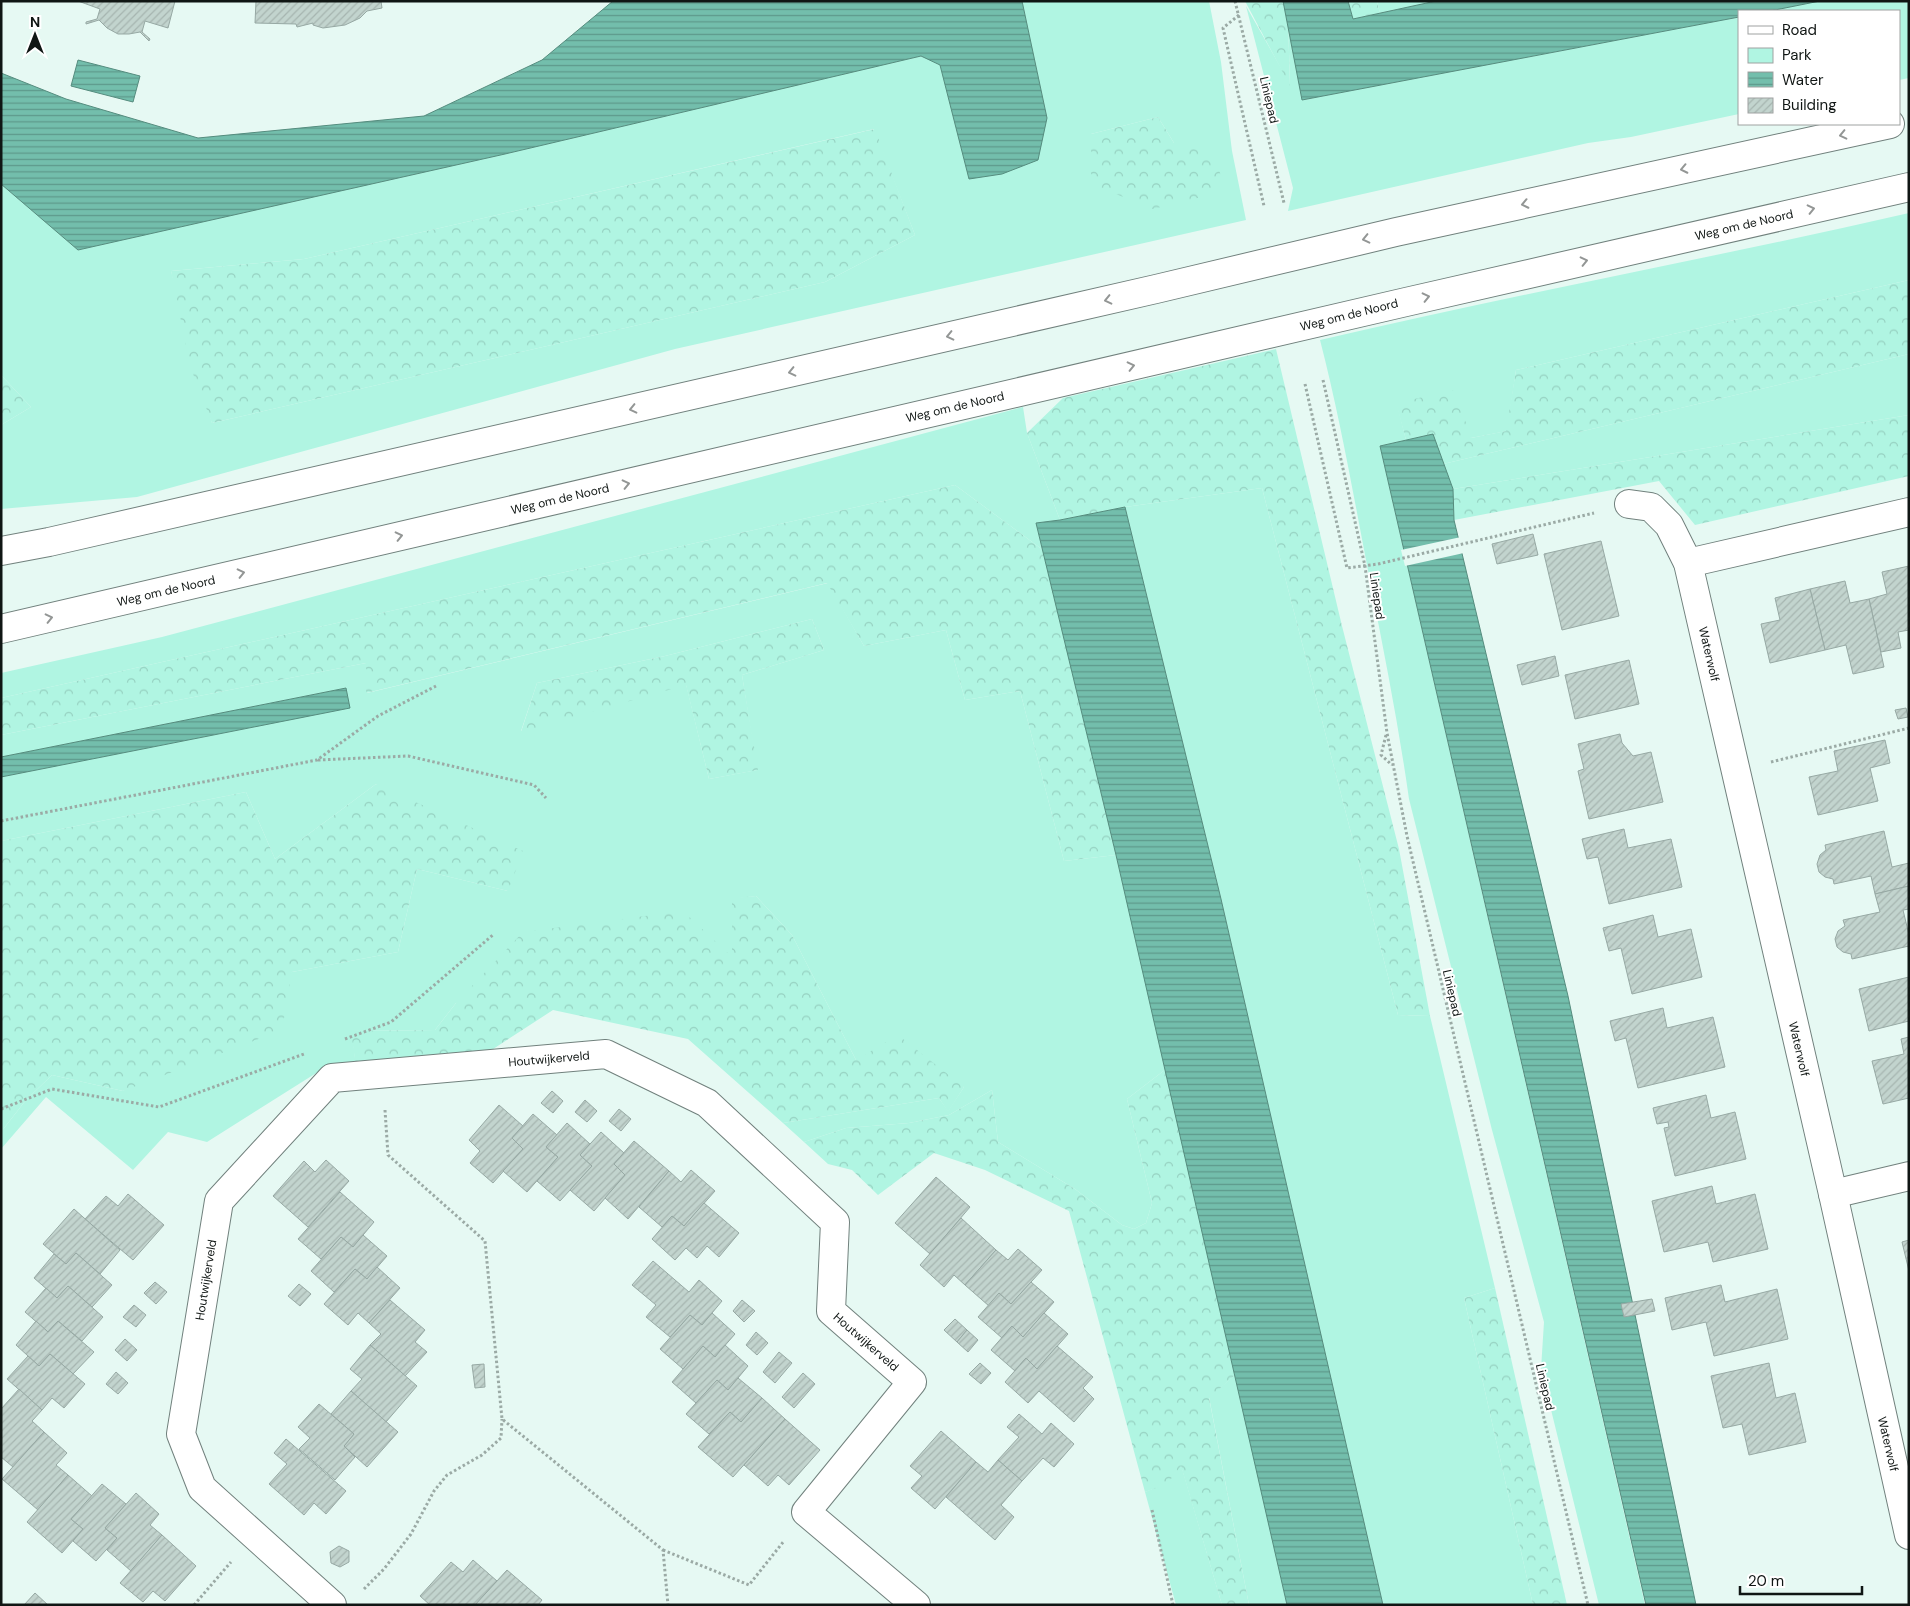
<svg xmlns="http://www.w3.org/2000/svg" width="1910" height="1606" font-family="'DM Sans',sans-serif">
	<style>
		.green { fill: #b0f5e2; fill-rule: evenodd }
		.forest { fill: url(#forest-crowns) }
		.water { fill: url(#water-rules); stroke: #558c7e }
		.pier { fill: #e6f9f3 }
		.building { fill: url(#building-hatch); stroke: #97a9a4 }
		.lines { fill: none; stroke-linecap: round; stroke-linejoin: round }
		.minor-casing { stroke: #71817d; stroke-width: 30 }
		.highway-casing { stroke: #71817d; stroke-width: 30 }
		.path { stroke: #9baaa5; stroke-width: 3; stroke-dasharray: 2.5 2.5; stroke-linecap: butt }
		.minor { stroke: #fff; stroke-width: 28 }
		.highway { stroke: #fff; stroke-width: 28 }
		.oneway { stroke: #939695 }
		.labels { text-anchor: middle; stroke-width: 4; stroke-linejoin: round; paint-order: stroke }
		.street-label { font-size: 12px; fill: #101614; stroke: #fff }
	</style>
	<defs>
		<pattern id="forest-crowns" width="20" height="18" patternUnits="userSpaceOnUse" patternTransform="scale(1.25)"><rect width="20" height="18" fill="#b0f5e2"/><path d="M2 6a3 3 0 1 1 6 0M12 15a3 3 0 1 1 6 0" fill="none" stroke="#96d1c1"/></pattern>
		<pattern id="water-rules" width="6" height="5" patternUnits="userSpaceOnUse" patternTransform="scale(1.25)"><rect width="6" height="5" fill="#73beac"/><path d="M0 2.5h6" fill="none" stroke="#5d998b"/></pattern>
		<pattern id="building-hatch" width="6" height="6" patternUnits="userSpaceOnUse" patternTransform="scale(1.25)"><rect width="6" height="6" fill="#c2d4ce"/><path d="M-1 1l2-2M0 6l6-6M5 7l2-2" fill="none" stroke="#a6b5b0"/></pattern>
	</defs>
	<rect width="100%" height="100%" fill="#e6f9f3"/>
	<g class="green">
		<path d="M1022 1H1209L1221 62 1232 151 1246 220 675 349 137 497 1 509V425L31 407 1 375V184L78 250 505 154 921 56 940 64 969 178 1047 118ZM1158 117 1174 143 1091 134ZM874 129 915 235 825 282 212 423 171 271 304 259Z"/>
		<polygon points="1377,1 1437,1 1380,13"/>
		<polygon points="1820,1 1909,1 1909,78 1899,80 1899,11 1770,11"/>
		<polygon points="1246,6 1290,84 1288,20 1303,100 1739,17 1739,114 1631,137 1588,143 1288,211 1293,188"/>
		<path d="M1909 213V280L1516 370 1507 431 1471 438 1397 404 1406 440 1380 446 1645 1605H1599L1541 1369 1544 1322 1492 1130 1409 799C1399 728 1385 657 1371 586 1355 504 1341 421 1320 340 1515 294 1713 258 1909 213Z"/>
		<polygon points="1909,354 1909,415 1453,489 1443,464"/>
		<polygon points="1023,407 1027,433 1060,520 1036,523 1043,550 955,485 1,698 1,673 162,637"/>
		<polygon points="1262,488 1398,1015 1430,1016 1495,1288 1464,1298 1533,1605 1383,1605 1221,899 1125,507"/>
		<path d="M828 583 864 646 946 630 965 700 1020 691 1064 861 1116 855 1166 1069 1127 1099 1152 1203 1146 1223 1134 1229 1122 1225 1075 1189 998 1142 992 1090 949 1115 909 1123 846 1128 804 1142 783 1123 939 1098 948 1111 964 1087 856 1060 792 935 756 896 732 899V957L456 1003 435 1030 352 1031 356 1067 329 1065 207 1142 168 1132 133 1170 46 1097 1 1149V1132L26 1100 52 1075 123 1091 292 972 398 952 417 869 508 891 376 784 275 859 246 792 1 841V777L349 708 346 688 1 757V735L366 663 367 693ZM812 619 824 650 742 675 757 770 709 779 686 684 521 731 537 683 665 656Z"/>
		<polygon points="1235,1375 1287,1605 1249,1605 1209,1397"/>
		<polygon points="1181,1465 1222,1605 1176,1605 1145,1492 1167,1483"/>
	</g>
	<g class="forest">
		<polygon points="1245,1 1283,1 1288,20 1290,86"/>
		<polygon points="1348,1 1377,1 1380,13 1353,19"/>
		<polygon points="1158,117 1174,143 1214,155 1226,191 1153,209 1091,184 1091,134"/>
		<polygon points="875,129 915,235 825,282 212,423 190,366 171,271 304,259"/>
		<polygon points="1909,280 1909,354 1443,464 1433,434 1406,440 1396,403 1455,390 1471,438 1506,431 1516,370"/>
		<polygon points="1276,349 1342,626 1399,849 1430,1016 1398,1015 1262,488 1125,507 1060,520 1027,433 1063,398"/>
		<polygon points="1,375 31,407 1,425"/>
		<polygon points="1909,415 1909,476 1695,525 1659,481 1454,520 1453,489"/>
		<polygon points="955,485 1043,550 1116,855 1064,861 1020,691 965,700 946,630 864,646 827,583 366,693 366,663 1,735 1,698"/>
		<polygon points="812,619 824,650 742,675 758,770 709,779 686,685 521,732 537,683 665,656"/>
		<polygon points="376,784 523,851 508,891 417,869 398,952 292,972 282,1030 123,1091 52,1075 26,1100 1,1132 1,841 246,792 275,859"/>
		<polygon points="756,896 792,935 856,1060 898,1035 964,1087 948,1112 939,1098 783,1123 688,1039 553,1010 467,1066 356,1067 351,1031 435,1030 456,1003 523,932 683,911 732,957 732,898"/>
		<polygon points="1166,1069 1235,1375 1209,1398 1249,1605 1222,1605 1181,1466 1167,1484 1145,1492 1069,1211 985,1170 934,1153 878,1195 852,1170 828,1164 804,1142 846,1128 909,1123 949,1115 992,1090 998,1142 1075,1189 1122,1225 1134,1229 1146,1223 1152,1203 1127,1099"/>
		<polygon points="1495,1288 1567,1605 1533,1605 1464,1298"/>
	</g>
	<g class="water">
		<polygon points="613,1 1022,1 1047,118 1038,160 1002,174 969,179 940,65 921,56 505,154 78,250 1,184 1,73 66,99 198,138 424,116 542,60"/>
		<polygon points="1283,1 1348,1 1353,19 1436,1 1820,1 1770,11 1739,11 1739,17 1302,100"/>
		<polygon points="78,60 140,76 133,102 71,86"/>
		<polygon points="1433,434 1453,489 1454,520 1568,996 1696,1605 1646,1605 1380,446"/>
		<polygon points="1125,507 1221,899 1383,1605 1287,1605 1116,855 1036,523 1060,520"/>
		<polygon points="346,688 350,708 1,777 1,757"/>
	</g>
	<polygon class="pier" points="1461,537 1464,553 1405,566 1401,550"/>
	<g class="building">
		<polygon points="78,1 175,1 168,28 145,21 142,32 150,39 149,41 140,32 129,34 118,34 107,28 99,20 86,24 86,22 97,19 100,9"/>
		<polygon points="256,1 381,1 382,8 367,11 360,18 345,25 323,28 313,25 313,23 297,27 296,24 255,23"/>
		<polygon points="1533,534 1538,555 1497,564 1492,544"/>
		<polygon points="1601,541 1619,616 1562,630 1544,554"/>
		<polygon points="1909,566 1909,630 1898,632 1901,648 1881,652 1869,599 1887,594 1882,572"/>
		<polygon points="1845,581 1850,603 1869,599 1884,667 1853,674 1846,645 1825,650 1810,589"/>
		<polygon points="1810,589 1825,650 1770,663 1761,624 1780,620 1775,598"/>
		<polygon points="1555,656 1559,676 1522,685 1517,665"/>
		<polygon points="1629,660 1639,704 1575,719 1565,675"/>
		<polygon points="1906,708 1908,717 1898,719 1895,710"/>
		<polygon points="1620,734 1622,743 1633,756 1651,752 1663,802 1589,819 1578,771 1584,769 1578,744"/>
		<polygon points="1885,740 1890,763 1870,768 1878,801 1818,815 1809,777 1838,771 1834,751"/>
		<polygon points="1624,829 1628,848 1671,839 1682,887 1609,904 1598,857 1587,859 1582,839"/>
		<polygon points="1884,831 1892,867 1909,863 1909,886 1875,894 1871,876 1834,884 1833,879 1825,877 1819,872 1817,864 1820,855 1826,850 1825,845"/>
		<polygon points="1909,886 1909,909 1903,910 1909,935 1909,946 1852,959 1851,954 1843,952 1837,947 1835,939 1838,931 1845,926 1843,920 1880,912 1875,894"/>
		<polygon points="1653,915 1658,937 1691,929 1702,977 1632,994 1621,948 1609,951 1603,928"/>
		<polygon points="1909,977 1909,1021 1869,1031 1859,989"/>
		<polygon points="1663,1008 1667,1028 1713,1017 1725,1067 1638,1088 1626,1038 1615,1041 1610,1021"/>
		<polygon points="1909,1037 1909,1098 1883,1104 1872,1061 1904,1054 1901,1039"/>
		<polygon points="552,1091 563,1101 553,1113 541,1103"/>
		<polygon points="1706,1095 1711,1118 1735,1112 1746,1159 1675,1176 1664,1128 1669,1127 1668,1122 1657,1124 1653,1108"/>
		<polygon points="585,1100 597,1111 587,1122 575,1112"/>
		<polygon points="499,1105 523,1126 512,1138 523,1149 493,1183 470,1163 480,1151 469,1140"/>
		<polygon points="619,1109 631,1119 621,1131 609,1121"/>
		<polygon points="533,1114 557,1135 546,1147 558,1157 527,1192 503,1171 523,1149 512,1138"/>
		<polygon points="567,1123 590,1144 580,1155 592,1166 560,1201 537,1181 558,1157 546,1147"/>
		<polygon points="601,1132 624,1153 614,1164 625,1175 594,1211 570,1190 592,1166 580,1155"/>
		<polygon points="634,1141 669,1171 628,1219 605,1198 625,1175 614,1164"/>
		<polygon points="326,1160 349,1181 308,1227 273,1196 304,1161 315,1172"/>
		<polygon points="691,1170 715,1191 684,1226 672,1216 662,1227 639,1207 669,1171 681,1182"/>
		<polygon points="936,1177 970,1207 930,1254 895,1223"/>
		<polygon points="1712,1186 1716,1204 1755,1194 1768,1249 1713,1262 1708,1242 1664,1252 1652,1201"/>
		<polygon points="340,1192 374,1222 353,1247 341,1237 321,1259 298,1239"/>
		<polygon points="128,1194 164,1225 133,1260 85,1219 106,1196 118,1206"/>
		<polygon points="704,1203 739,1233 719,1257 707,1246 697,1258 686,1248 675,1260 652,1239 672,1216 684,1226"/>
		<polygon points="74,1209 120,1250 100,1274 76,1253 66,1264 43,1244"/>
		<polygon points="961,1218 996,1250 965,1285 954,1275 944,1287 920,1265"/>
		<polygon points="363,1235 387,1256 367,1279 355,1269 334,1292 311,1271 341,1237 353,1247"/>
		<polygon points="1909,1240 1909,1271 1902,1242"/>
		<polygon points="1018,1249 1042,1270 1011,1304 999,1293 989,1306 965,1285 996,1250 1008,1260"/>
		<polygon points="76,1253 112,1285 92,1307 68,1286 57,1298 34,1278 54,1254 66,1264"/>
		<polygon points="653,1261 689,1292 699,1280 722,1301 702,1325 690,1315 670,1337 646,1317 656,1305 632,1285"/>
		<polygon points="377,1267 400,1288 369,1323 358,1313 348,1325 324,1304 355,1269 367,1279"/>
		<polygon points="155,1282 167,1292 156,1304 144,1293"/>
		<polygon points="1031,1282 1054,1302 1023,1337 1012,1326 1002,1338 978,1317 999,1293 1011,1304"/>
		<polygon points="299,1284 311,1294 300,1306 288,1296"/>
		<polygon points="1721,1285 1725,1302 1777,1289 1788,1339 1714,1356 1706,1322 1672,1330 1665,1298"/>
		<polygon points="68,1286 103,1317 82,1341 58,1321 48,1332 25,1312 46,1288 57,1298"/>
		<polygon points="1652,1299 1655,1311 1624,1317 1621,1304"/>
		<polygon points="390,1300 425,1330 415,1342 427,1352 405,1376 370,1345 381,1334 369,1323"/>
		<polygon points="742,1300 755,1311 744,1322 733,1311"/>
		<polygon points="134,1305 146,1315 136,1327 123,1317"/>
		<polygon points="712,1313 735,1334 715,1357 703,1346 683,1369 660,1349 690,1315 702,1325"/>
		<polygon points="1044,1313 1068,1334 1037,1369 1026,1358 1015,1371 991,1350 1012,1326 1023,1337"/>
		<polygon points="955,1319 967,1330 957,1342 944,1330"/>
		<polygon points="36,1321 48,1332 58,1321 94,1352 73,1374 50,1354 39,1366 16,1345"/>
		<polygon points="967,1330 978,1340 968,1352 957,1342"/>
		<polygon points="756,1332 768,1343 757,1355 746,1345"/>
		<polygon points="125,1339 137,1350 127,1361 115,1350"/>
		<polygon points="370,1345 417,1386 386,1422 351,1391 362,1379 350,1369"/>
		<polygon points="725,1345 748,1366 728,1390 717,1380 696,1403 672,1382 703,1346 715,1357"/>
		<polygon points="1057,1346 1093,1377 1083,1388 1094,1399 1074,1422 1039,1391 1028,1403 1005,1382 1026,1358 1037,1369"/>
		<polygon points="779,1352 792,1363 775,1383 763,1372"/>
		<polygon points="50,1354 85,1384 64,1408 52,1398 42,1410 7,1379 28,1356 39,1366"/>
		<polygon points="980,1363 991,1373 981,1384 969,1374"/>
		<polygon points="1769,1363 1776,1398 1795,1393 1806,1442 1749,1455 1742,1424 1723,1428 1711,1376"/>
		<polygon points="484,1364 485,1387 475,1388 472,1365"/>
		<polygon points="116,1372 128,1383 118,1394 106,1384"/>
		<polygon points="803,1373 815,1384 794,1408 782,1397"/>
		<polygon points="738,1378 762,1398 741,1422 730,1412 709,1434 686,1414 717,1380 728,1390"/>
		<polygon points="19,1389 42,1410 32,1421 44,1432 13,1467 1,1457 1,1409"/>
		<polygon points="351,1391 398,1432 367,1467 344,1446 354,1434 331,1414"/>
		<polygon points="762,1398 785,1419 733,1477 698,1447 730,1412 741,1422"/>
		<polygon points="319,1404 354,1434 344,1446 355,1457 335,1480 299,1449 310,1438 298,1427"/>
		<polygon points="1019,1414 1042,1434 1051,1423 1074,1444 1054,1467 1043,1458 1022,1481 998,1460 1019,1437 1007,1427"/>
		<polygon points="785,1419 820,1450 789,1485 778,1475 768,1486 744,1465"/>
		<polygon points="941,1431 976,1462 935,1509 911,1488 922,1476 910,1466"/>
		<polygon points="44,1432 67,1453 56,1465 68,1475 38,1510 2,1479"/>
		<polygon points="286,1439 346,1491 326,1514 314,1503 304,1515 269,1484 287,1464 274,1453"/>
		<polygon points="998,1460 1022,1481 1001,1505 1014,1517 995,1540 946,1497 976,1462 988,1472"/>
		<polygon points="68,1475 92,1496 71,1519 83,1529 62,1553 27,1522"/>
		<polygon points="102,1484 126,1504 105,1528 117,1538 96,1561 73,1541 83,1529 71,1519"/>
		<polygon points="136,1493 159,1514 150,1525 162,1535 131,1571 107,1550 117,1538 105,1528"/>
		<polygon points="162,1535 196,1566 165,1601 153,1591 143,1602 120,1583"/>
		<polygon points="339,1546 349,1551 349,1562 340,1567 331,1563 330,1552"/>
		<polygon points="473,1560 497,1581 475,1605 430,1605 420,1596 451,1562 463,1572"/>
		<polygon points="507,1570 542,1600 538,1605 475,1605"/>
		<polygon points="35,1593 48,1605 24,1605"/>
	</g>
	<g class="lines">
		<g class="minor-casing">
			<g id="minor">
				<polyline points="1629,504 1651,507 1669,525 1688,563 1833,1194 1909,1535"/>
				<polyline points="1688,563 1909,512"/>
				<polyline points="1833,1194 1909,1176"/>
				<polyline points="332,1605 202,1488 181,1434 219,1201 332,1078 606,1054 707,1103 835,1222 831,1311 912,1382 806,1512 916,1605"/>
			</g>
		</g>
		<g class="highway-casing">
			<g id="highway">
				<polyline points="1,551 49,542 1156,289 1396,232 1890,124"/>
				<polyline points="1,629 1406,302 1909,187"/>
			</g>
		</g>
		<g class="path">
			<polyline points="1235,1 1284,203"/>
			<polyline points="1239,15 1223,28 1264,206"/>
			<polyline points="1323,380 1365,566 1387,733 1407,836 1588,1605"/>
			<polyline points="1305,384 1347,568 1378,564 1594,513"/>
			<polyline points="1386,735 1381,755 1392,765"/>
			<polyline points="318,760 408,756 534,785 546,798"/>
			<polyline points="1771,762 1909,728"/>
			<polyline points="1,821 317,760 378,716 436,686"/>
			<polyline points="345,1039 391,1022 494,934"/>
			<polyline points="1,1109 52,1089 159,1107 304,1054"/>
			<polyline points="385,1110 388,1155 485,1241 502,1419 663,1550 668,1605"/>
			<polyline points="1152,1510 1173,1605"/>
			<polyline points="663,1550 749,1585 784,1541"/>
			<polyline points="364,1589 384,1569 411,1534 434,1491 447,1475 482,1455 501,1438 502,1419"/>
			<polyline points="194,1605 231,1562"/>
		</g>
		<use href="#minor" class="minor"/>
		<use href="#highway" class="highway"/>
	</g>
	<defs><path id="oneway-chevron" d="M-2-3.5L2.5 0L-2 3.5" fill="none" stroke-width="1.6" stroke-linecap="round" stroke-linejoin="round" transform="scale(1.25)"/></defs>
	<g class="oneway">
		<use href="#oneway-chevron" transform="translate(1843 135) rotate(167)"/>
		<use href="#oneway-chevron" transform="translate(1684 169) rotate(168)"/>
		<use href="#oneway-chevron" transform="translate(1525 204) rotate(168)"/>
		<use href="#oneway-chevron" transform="translate(1811 209) rotate(-13)"/>
		<use href="#oneway-chevron" transform="translate(1366 239) rotate(167)"/>
		<use href="#oneway-chevron" transform="translate(1584 261) rotate(-13)"/>
		<use href="#oneway-chevron" transform="translate(1426 297) rotate(-13)"/>
		<use href="#oneway-chevron" transform="translate(1108 300) rotate(167)"/>
		<use href="#oneway-chevron" transform="translate(950 336) rotate(167)"/>
		<use href="#oneway-chevron" transform="translate(1131 366) rotate(-13)"/>
		<use href="#oneway-chevron" transform="translate(792 372) rotate(167)"/>
		<use href="#oneway-chevron" transform="translate(633 409) rotate(167)"/>
		<use href="#oneway-chevron" transform="translate(626 484) rotate(-13)"/>
		<use href="#oneway-chevron" transform="translate(399 536) rotate(-13)"/>
		<use href="#oneway-chevron" transform="translate(241 573) rotate(-13)"/>
		<use href="#oneway-chevron" transform="translate(49 618) rotate(-13)"/>
	</g>
	<g class="labels">
		<g class="street-label">
			<text transform="translate(1269 100) rotate(77)" y="4">Liniepad</text>
			<text transform="translate(1744 225) rotate(-13)" y="4">Weg om de Noord</text>
			<text transform="translate(1349 315) rotate(-14)" y="4">Weg om de Noord</text>
			<text transform="translate(955 407) rotate(-13)" y="4">Weg om de Noord</text>
			<text transform="translate(560 499) rotate(-13)" y="4">Weg om de Noord</text>
			<text transform="translate(166 591) rotate(-13)" y="4">Weg om de Noord</text>
			<text transform="translate(1377 596) rotate(82)" y="4">Liniepad</text>
			<text transform="translate(1709 654) rotate(77)" y="4">Waterwolf</text>
			<text transform="translate(1452 993) rotate(77)" y="4">Liniepad</text>
			<text transform="translate(1799 1049) rotate(77)" y="4">Waterwolf</text>
			<text transform="translate(549 1059) rotate(-5)" y="4">Houtwijkerveld</text>
			<text transform="translate(206 1280) rotate(-81)" y="4">Houtwijkerveld</text>
			<text transform="translate(866 1342) rotate(41)" y="4">Houtwijkerveld</text>
			<text transform="translate(1545 1387) rotate(77)" y="4">Liniepad</text>
			<text transform="translate(1888 1444) rotate(77)" y="4">Waterwolf</text>
		</g>
	</g>
	<rect width="1910" height="1606" fill="none" stroke="#101614" stroke-width="5"/>
	<rect x="1738" y="10" width="162" height="115" fill="#ffffff" stroke="#9fa2a1"/>
	<rect x="1748" y="26" width="25" height="8" fill="#ffffff" stroke="#9fa2a1"/>
	<text x="1782" y="35" font-size="15" fill="#101614">Road</text>
	<rect x="1748" y="48" width="25" height="15" fill="#b0f5e2" stroke="#9fa2a1"/>
	<text x="1782" y="60" font-size="15" fill="#101614">Park</text>
	<rect x="1748" y="72" width="25" height="15" fill="url(#water-rules)" stroke="#9fa2a1"/>
	<text x="1782" y="85" font-size="15" fill="#101614">Water</text>
	<rect x="1748" y="98" width="25" height="15" fill="url(#building-hatch)" stroke="#9fa2a1"/>
	<text x="1782" y="110" font-size="15" fill="#101614">Building</text>
	<g transform="translate(35 35)" stroke="#ffffff" stroke-width="4" paint-order="stroke">
	<path d="M0-4L9 19L0 12L-9 19Z" fill="#101614"/>
	<text y="-8" font-size="14" font-weight="bold" text-anchor="middle" fill="#101614">N</text>
	</g>
	<path d="M1740 1586v8h122v-8" fill="none" stroke="#101614" stroke-width="2.5"/>
	<text x="1748" y="1586" font-size="15" fill="#101614" stroke="#ffffff" stroke-width="4" paint-order="stroke">20 m</text>
</svg>
